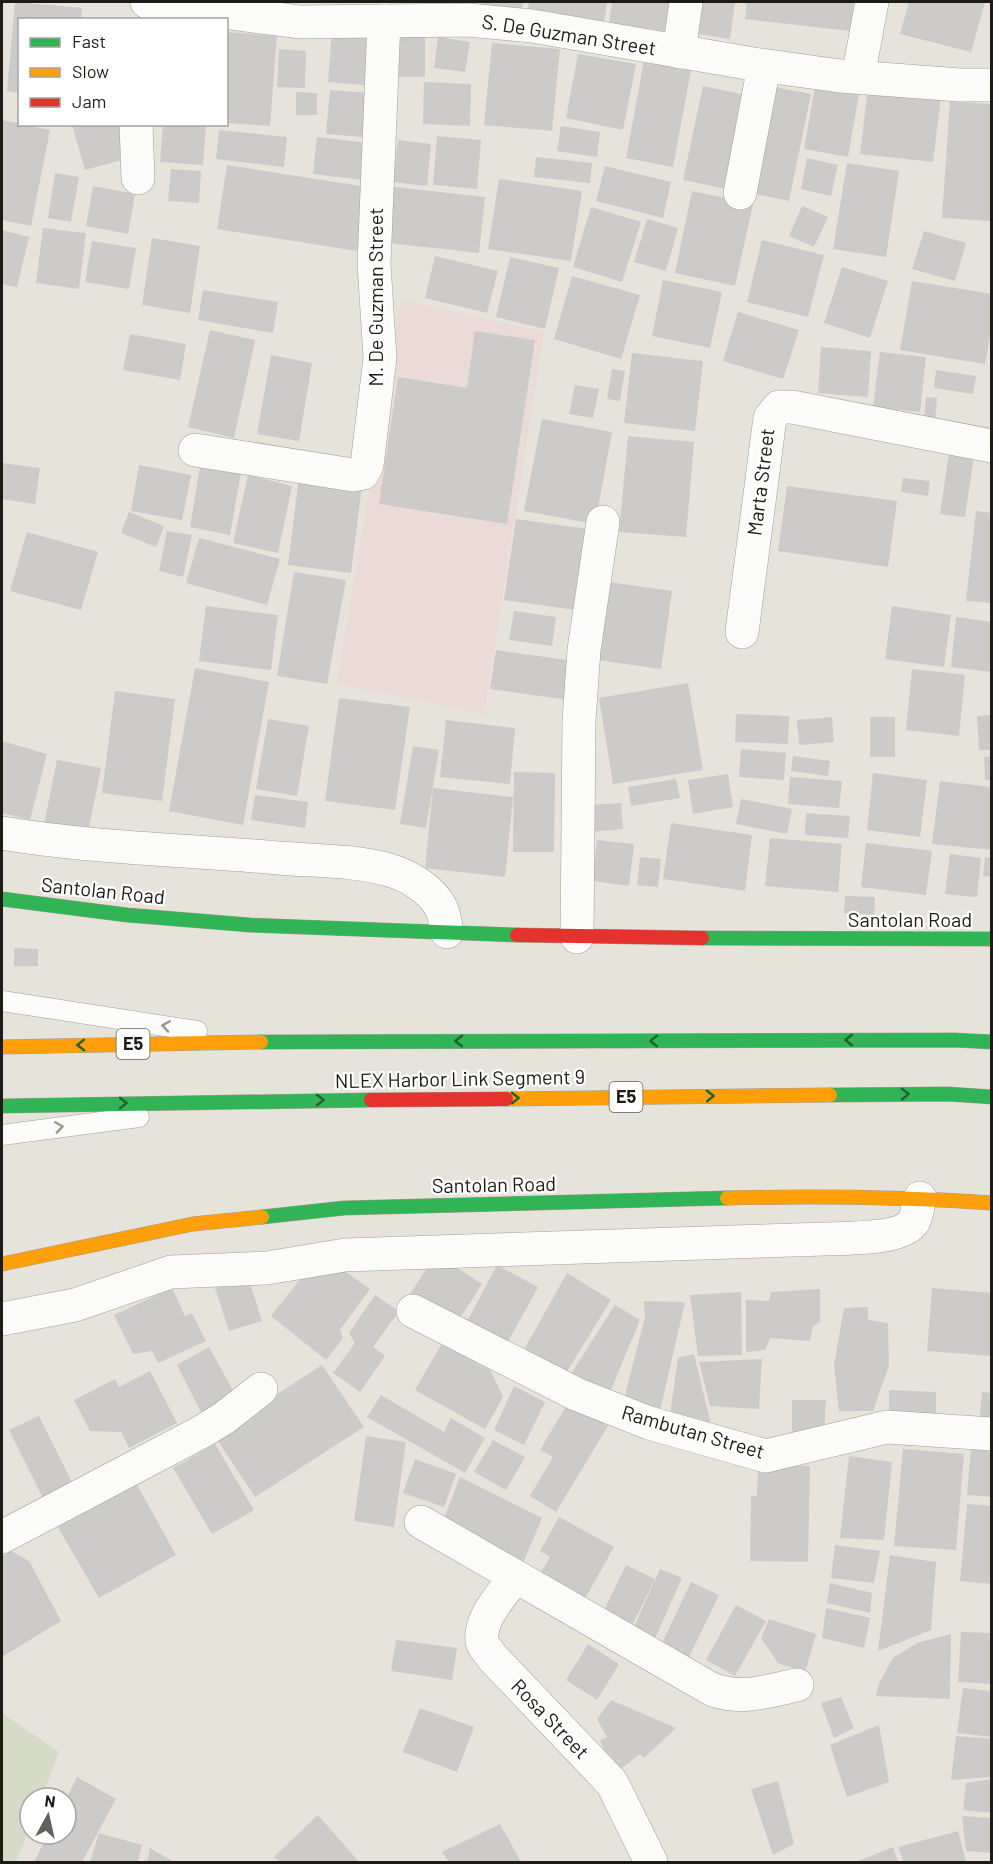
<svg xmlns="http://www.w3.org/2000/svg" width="993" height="1864" font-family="Barlow,sans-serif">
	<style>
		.industrial { fill: #ebdbd6 }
		.green { fill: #d6dbc8 }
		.building { fill: #cccbc9 }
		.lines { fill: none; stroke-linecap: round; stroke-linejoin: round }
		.lane-casing { stroke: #a19f99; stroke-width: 21 }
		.street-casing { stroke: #a19f99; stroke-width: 34 }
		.fast-casing { stroke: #a19f99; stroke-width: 15 }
		.slow-casing { stroke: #a19f99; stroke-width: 15 }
		.jam-casing { stroke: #a19f99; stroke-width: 15 }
		.lane { stroke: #fbfbf9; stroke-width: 20 }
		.street { stroke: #fbfbf9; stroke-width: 33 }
		.fast { stroke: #30b455; stroke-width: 14 }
		.slow { stroke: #ff9f0a; stroke-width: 14 }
		.jam { stroke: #e5322d; stroke-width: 14 }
		.oneway { stroke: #979692 }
		.oneway2 { stroke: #256032 }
		.labels { text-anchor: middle; stroke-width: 4.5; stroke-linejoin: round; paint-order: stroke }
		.shield { fill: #fff; stroke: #605f5b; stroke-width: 1.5 }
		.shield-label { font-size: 18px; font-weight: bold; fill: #1c1b15 }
		.street-label { font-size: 20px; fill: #1c1b15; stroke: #fff }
	</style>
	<rect width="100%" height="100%" fill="#e6e3da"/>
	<polygon class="industrial" points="401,300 544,332 484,714 337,684"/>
	<polygon class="green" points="2,1713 59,1752 41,1798 30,1798 30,1827 16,1862 2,1862"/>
	<g class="building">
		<polygon points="15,2 82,8 81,20 20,20 20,93 7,91"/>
		<polygon points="480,2 523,2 522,11 480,4"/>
		<polygon points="529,2 607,2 604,24 527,13"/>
		<polygon points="612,2 682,2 678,33 609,23"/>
		<polygon points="696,2 735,2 730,39 691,33"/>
		<polygon points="747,2 854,2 850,31 745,19"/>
		<polygon points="909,2 985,2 971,52 900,34"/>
		<polygon points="332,30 379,34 376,86 328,82"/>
		<polygon points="227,32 277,36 270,126 226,123"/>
		<polygon points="399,32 425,33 425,77 398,77"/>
		<polygon points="438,37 470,42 465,72 434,68"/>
		<polygon points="492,43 560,49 552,131 484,125"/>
		<polygon points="279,49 306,51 305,88 277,87"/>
		<polygon points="578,54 636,64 623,130 566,118"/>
		<polygon points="644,61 691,70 673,167 626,158"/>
		<polygon points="424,82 471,84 470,126 423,124"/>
		<polygon points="703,86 756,97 736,191 683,180"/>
		<polygon points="769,86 811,94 789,201 747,192"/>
		<polygon points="815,86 859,94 848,157 804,149"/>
		<polygon points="868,87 941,96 933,162 860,154"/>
		<polygon points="330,90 369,93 364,137 326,134"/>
		<polygon points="296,92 317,93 317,115 296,115"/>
		<polygon points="950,101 992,104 992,221 942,218"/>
		<polygon points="2,120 50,130 31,226 2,220"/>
		<polygon points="72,124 127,124 136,156 85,170"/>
		<polygon points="163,124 206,124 203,165 160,162"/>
		<polygon points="561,126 600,132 597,157 557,151"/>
		<polygon points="219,130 287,137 284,167 216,159"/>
		<polygon points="437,136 481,140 477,189 433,185"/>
		<polygon points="317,137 368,143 363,180 313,174"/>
		<polygon points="398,140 431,144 427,186 393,182"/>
		<polygon points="536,157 592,163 590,183 534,177"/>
		<polygon points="807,158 838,165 831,196 801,189"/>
		<polygon points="847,163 899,171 886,257 833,249"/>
		<polygon points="227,165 367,187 357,251 217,229"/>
		<polygon points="605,166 671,182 663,218 596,201"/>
		<polygon points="171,169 201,171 199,203 168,201"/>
		<polygon points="55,173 79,177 71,222 48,218"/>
		<polygon points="499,179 582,191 571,261 488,249"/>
		<polygon points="93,186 135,194 128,234 86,226"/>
		<polygon points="386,186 485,197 479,253 379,242"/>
		<polygon points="692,191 753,204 735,286 675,273"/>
		<polygon points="802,206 828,217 814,247 789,236"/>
		<polygon points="591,207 641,222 622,282 573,267"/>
		<polygon points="647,219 678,228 666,271 634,262"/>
		<polygon points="43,228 86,233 79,289 36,283"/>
		<polygon points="2,230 29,237 17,287 2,284"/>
		<polygon points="924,231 966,243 955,281 912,269"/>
		<polygon points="152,238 200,246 190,313 142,305"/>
		<polygon points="762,240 824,255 808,317 747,302"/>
		<polygon points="92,241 136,248 129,289 85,282"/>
		<polygon points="435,256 498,271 487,313 425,298"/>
		<polygon points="510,257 559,268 545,329 496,317"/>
		<polygon points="842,267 888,281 870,338 824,323"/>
		<polygon points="572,276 640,295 621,359 554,339"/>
		<polygon points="663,280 722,292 710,348 652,336"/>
		<polygon points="912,281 992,294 992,326 985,364 900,350"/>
		<polygon points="203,290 278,302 273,333 198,320"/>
		<polygon points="738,312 799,330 783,379 723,361"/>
		<polygon points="210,330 255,340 234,438 188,427"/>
		<polygon points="475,331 535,340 507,524 379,504 398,377 467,388"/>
		<polygon points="130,334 186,344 180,380 123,370"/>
		<polygon points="821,347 871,351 868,397 818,393"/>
		<polygon points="880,352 926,357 920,412 873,407"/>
		<polygon points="632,353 703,361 695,431 624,423"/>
		<polygon points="271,355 312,363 299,441 257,434"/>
		<polygon points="612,369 625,371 620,401 607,399"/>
		<polygon points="936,370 976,376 973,394 934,388"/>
		<polygon points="575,385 599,389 593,418 569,414"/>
		<polygon points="926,397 937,398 935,421 924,420"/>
		<polygon points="542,419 612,432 595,524 524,511"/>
		<polygon points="628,436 694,442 686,537 619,532"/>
		<polygon points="949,453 974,456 965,517 940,514"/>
		<polygon points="201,460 242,467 230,535 190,527"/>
		<polygon points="2,463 40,468 35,504 2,499"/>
		<polygon points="139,465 191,475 182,520 131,511"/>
		<polygon points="248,475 292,486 278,553 233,543"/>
		<polygon points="299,478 362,486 351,573 288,565"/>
		<polygon points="903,478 930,481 928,496 901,492"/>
		<polygon points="787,486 897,501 888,567 778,551"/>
		<polygon points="976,511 992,513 992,603 966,601"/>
		<polygon points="129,512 164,526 156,547 121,533"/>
		<polygon points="516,519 588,529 576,610 504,600"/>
		<polygon points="167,531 192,535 183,577 159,571"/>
		<polygon points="27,532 98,552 81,610 10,591"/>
		<polygon points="199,538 280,559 267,605 186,583"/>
		<polygon points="294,572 346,580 327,684 277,676"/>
		<polygon points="601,581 672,591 661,669 590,659"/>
		<polygon points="206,606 278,615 271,670 199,661"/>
		<polygon points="892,606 951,615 944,667 885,659"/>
		<polygon points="514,611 556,617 552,646 509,640"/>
		<polygon points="956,617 992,622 992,672 951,667"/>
		<polygon points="496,650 574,661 568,700 490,689"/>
		<polygon points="195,668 269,682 243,825 169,811"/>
		<polygon points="912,669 965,675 959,736 906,730"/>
		<polygon points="688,683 703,770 613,784 599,698"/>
		<polygon points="115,691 175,699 162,801 102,793"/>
		<polygon points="339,698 410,707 395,810 325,801"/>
		<polygon points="736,714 789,716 788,744 735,742"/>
		<polygon points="992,715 992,750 979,750 977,716"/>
		<polygon points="832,717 834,742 799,745 797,720"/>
		<rect x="870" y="717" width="25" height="40"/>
		<polygon points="268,719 309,726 297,796 256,789"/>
		<polygon points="446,720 515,728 510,784 440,777"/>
		<polygon points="2,741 47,754 30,820 2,813"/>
		<polygon points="413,746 439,750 426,828 400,824"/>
		<polygon points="741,749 786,753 784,780 739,777"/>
		<polygon points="793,756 830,761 828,776 791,771"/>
		<polygon points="992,756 992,779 985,780 984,757"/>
		<polygon points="57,760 101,768 88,832 44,824"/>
		<polygon points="514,772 555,773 554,852 513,852"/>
		<polygon points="873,773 927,780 920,837 867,830"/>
		<polygon points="728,774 733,807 693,814 688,780"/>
		<polygon points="790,777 842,781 839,808 788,804"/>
		<polygon points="676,779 680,798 631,806 628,787"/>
		<polygon points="940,781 992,787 992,850 932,844"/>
		<polygon points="433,788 513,797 505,877 425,868"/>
		<polygon points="255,795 308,802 305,828 251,820"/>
		<polygon points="741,799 792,809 787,834 736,824"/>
		<polygon points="621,803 623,829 592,832 590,805"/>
		<polygon points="806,813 850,816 848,838 805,835"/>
		<polygon points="671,823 752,835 745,891 663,879"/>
		<polygon points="770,838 842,844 838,892 765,886"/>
		<polygon points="597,840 634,844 629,886 593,881"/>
		<polygon points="866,843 932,851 926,895 861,887"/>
		<polygon points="950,854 981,858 977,897 945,894"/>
		<polygon points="640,857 661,859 658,887 637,885"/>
		<polygon points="985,857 992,858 992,877 983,876"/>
		<polygon points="845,896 875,897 874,915 844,913"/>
		<polygon points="14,948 38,949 38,966 14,966"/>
		<polygon points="436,1254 482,1284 456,1324 410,1294"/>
		<polygon points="497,1265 538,1287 504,1349 464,1327"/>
		<polygon points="339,1267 370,1289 340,1330 343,1338 326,1360 271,1316 306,1272"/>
		<polygon points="567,1273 611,1300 561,1381 520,1357"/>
		<polygon points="248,1277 262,1321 229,1331 215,1288"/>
		<polygon points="172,1288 185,1316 192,1313 206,1341 158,1363 152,1351 133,1354 114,1315"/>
		<polygon points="932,1288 992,1293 992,1356 927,1351"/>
		<polygon points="820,1289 820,1322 813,1326 810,1341 770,1338 765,1350 746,1352 746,1300 769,1301 771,1292"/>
		<polygon points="741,1292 742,1355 698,1356 690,1295"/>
		<polygon points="375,1295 399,1311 373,1347 385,1356 360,1392 333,1373 355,1343 349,1333"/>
		<polygon points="644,1301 685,1302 659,1415 623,1403 645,1317"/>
		<polygon points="615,1305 640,1320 608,1397 567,1380"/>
		<polygon points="868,1307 868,1320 888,1323 889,1365 873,1411 839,1411 834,1365 844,1308"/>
		<polygon points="442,1343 490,1370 503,1397 485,1429 415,1390"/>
		<polygon points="209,1347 236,1396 204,1418 177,1365"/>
		<polygon points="694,1354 713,1433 669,1422 678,1358"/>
		<polygon points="762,1359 759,1409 710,1406 699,1362"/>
		<polygon points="322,1365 364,1427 255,1497 214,1435"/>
		<polygon points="150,1371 177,1423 129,1448 121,1432 90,1431 74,1400 115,1379 119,1387"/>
		<polygon points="514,1386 545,1402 524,1445 494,1430"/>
		<polygon points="889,1390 936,1392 936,1417 889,1416"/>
		<polygon points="982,1392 992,1393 992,1429 979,1428"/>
		<polygon points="381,1395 444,1432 451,1418 485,1438 465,1473 367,1417"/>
		<polygon points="792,1400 826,1400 824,1437 792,1441"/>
		<polygon points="568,1403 608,1426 556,1512 530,1496 553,1457 540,1450"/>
		<polygon points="39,1416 74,1486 44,1500 9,1430"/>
		<polygon points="366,1436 406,1442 394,1527 354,1521"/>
		<polygon points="493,1440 525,1457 506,1490 474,1472"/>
		<polygon points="215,1444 254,1510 212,1534 173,1468"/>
		<polygon points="903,1449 964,1454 956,1550 894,1546"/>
		<polygon points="971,1449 992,1451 992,1497 967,1495"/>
		<polygon points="849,1456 892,1462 884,1540 840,1538"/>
		<polygon points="415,1459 456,1474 444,1507 403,1493"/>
		<polygon points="758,1465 810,1466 808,1562 750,1561 751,1496 757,1496"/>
		<polygon points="460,1477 542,1518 521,1568 441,1526"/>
		<polygon points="135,1481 176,1555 99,1598 56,1524"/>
		<polygon points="967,1504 992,1506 992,1584 960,1581"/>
		<polygon points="559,1517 614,1547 582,1604 537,1579 550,1557 540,1551"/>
		<polygon points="835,1545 880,1551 874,1583 831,1578"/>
		<polygon points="11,1551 29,1561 61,1621 2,1657 2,1556"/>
		<polygon points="890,1555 936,1562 931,1630 878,1651"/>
		<polygon points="626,1565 655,1579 629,1632 600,1618"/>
		<polygon points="660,1569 682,1578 652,1645 630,1636"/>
		<polygon points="691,1582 719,1595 686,1663 659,1650"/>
		<polygon points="830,1583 872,1593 870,1613 827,1603"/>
		<polygon points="736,1605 766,1621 735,1676 706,1660"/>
		<polygon points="826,1608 870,1618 864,1648 822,1638"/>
		<polygon points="769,1619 816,1634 805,1673 778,1663 761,1638"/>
		<polygon points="961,1632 992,1633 992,1684 958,1682"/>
		<polygon points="951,1634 950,1699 876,1696 879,1683 893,1658 917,1643"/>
		<polygon points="396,1640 457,1648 452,1680 391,1671"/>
		<polygon points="588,1644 619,1664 597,1700 566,1680"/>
		<polygon points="963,1688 992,1691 992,1737 957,1733"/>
		<polygon points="841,1697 854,1728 834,1738 821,1703"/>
		<polygon points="611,1700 676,1728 644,1758 640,1754 613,1775 600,1755 604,1751 600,1740 607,1737 597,1719"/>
		<polygon points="420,1708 474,1727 457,1772 403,1752"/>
		<polygon points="879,1725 889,1782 847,1797 830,1745"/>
		<polygon points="956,1736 992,1739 992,1777 951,1780"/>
		<polygon points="77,1777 116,1799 82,1862 34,1862 48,1834 66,1834 66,1799"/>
		<polygon points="992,1779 992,1813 963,1810 966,1783"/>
		<polygon points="778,1781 794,1844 773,1855 751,1789"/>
		<polygon points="318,1815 359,1862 280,1862 274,1857"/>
		<polygon points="962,1816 992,1818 992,1853 966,1851"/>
		<polygon points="500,1824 521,1862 449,1862 442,1852"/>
		<polygon points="958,1831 966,1862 904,1862 898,1847"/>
		<polygon points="99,1833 142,1845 138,1862 90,1862"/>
		<polygon points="893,1847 898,1862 856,1862"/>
		<polygon points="150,1848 174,1862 147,1862"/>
	</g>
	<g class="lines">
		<g class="lane-casing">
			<g id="lane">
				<polyline points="2,1001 197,1031"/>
				<polyline points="2,1135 139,1117"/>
			</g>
		</g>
		<g class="street-casing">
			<g id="street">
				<polyline points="147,2 300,22 468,20 532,26 753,64 840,76 960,85 992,85"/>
				<polyline points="679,52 686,2"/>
				<polyline points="858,77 872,2"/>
				<polyline points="136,124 138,178"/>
				<polyline points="740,193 764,66"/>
				<polyline points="195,450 353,475 363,473 367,465 380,358 374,264 384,21"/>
				<polyline points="742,632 770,418 779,407 792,407 992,446"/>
				<path d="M2 833C93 848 187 850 279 858 315 861 354 860 389 870 407 875 431 889 440 906 445 914 445 923 447 932"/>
				<polyline points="577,937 579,720 584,650 603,522"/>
				<polyline points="413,1311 576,1394 649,1423 766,1456 887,1427 992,1434"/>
				<path d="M2 1319 75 1305 171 1272 267 1268 345 1255 824 1239C844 1238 903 1240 914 1221 917 1215 918 1205 920 1198"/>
				<path d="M421 1522 713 1690C743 1700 767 1691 797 1685"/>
				<polyline points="2,1537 203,1431 224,1418 261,1389"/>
				<path d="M515 1577C503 1594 479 1618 482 1641 483 1647 489 1652 492 1657L612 1783 651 1862"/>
			</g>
		</g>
		<g class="fast-casing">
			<g id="fast">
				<polyline points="2,899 127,915 250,925 517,935"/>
				<polyline points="702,938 992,939"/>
				<polyline points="261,1042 954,1040 992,1042"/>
				<polyline points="830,1095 948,1094 992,1097"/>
				<polyline points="2,1106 371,1100"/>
				<polyline points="262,1217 344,1208 727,1198"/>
			</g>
		</g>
		<g class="slow-casing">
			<g id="slow">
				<polyline points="2,1047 261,1042"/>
				<polyline points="506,1099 830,1095"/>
				<path d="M727 1198C816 1196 903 1197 992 1203"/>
				<polyline points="2,1264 193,1224 262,1217"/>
			</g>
		</g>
		<g class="jam-casing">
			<g id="jam">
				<polyline points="517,935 702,938"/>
				<polyline points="371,1100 506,1099"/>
			</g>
		</g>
		<use href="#lane" class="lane"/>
		<use href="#street" class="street"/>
		<use href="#fast" class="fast"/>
		<use href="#slow" class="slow"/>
		<use href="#jam" class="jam"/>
	</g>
	<defs><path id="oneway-chevron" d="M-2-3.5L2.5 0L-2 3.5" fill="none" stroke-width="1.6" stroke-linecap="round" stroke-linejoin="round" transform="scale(1.5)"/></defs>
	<g class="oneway">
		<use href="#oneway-chevron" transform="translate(166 1026) rotate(-171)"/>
		<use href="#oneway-chevron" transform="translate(59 1127) rotate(-8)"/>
	</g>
	<g class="oneway2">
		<use href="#oneway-chevron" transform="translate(849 1040) rotate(180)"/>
		<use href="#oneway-chevron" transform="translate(459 1041) rotate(180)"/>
		<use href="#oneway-chevron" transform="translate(654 1041) rotate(180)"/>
		<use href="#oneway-chevron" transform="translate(81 1045) rotate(179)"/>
		<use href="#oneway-chevron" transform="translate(905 1094) rotate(-1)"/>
		<use href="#oneway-chevron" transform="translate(710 1096) rotate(-1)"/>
		<use href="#oneway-chevron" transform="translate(515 1098) rotate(-1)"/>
		<use href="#oneway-chevron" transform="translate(320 1100) rotate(-1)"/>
		<use href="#oneway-chevron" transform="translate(123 1103) rotate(-1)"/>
	</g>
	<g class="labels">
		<g class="shield">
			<rect x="116.5" y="1029" width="33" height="30" rx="4.5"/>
			<rect x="609.5" y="1082" width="33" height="30" rx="4.5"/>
		</g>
		<g class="shield-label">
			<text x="133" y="1050">E5</text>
			<text x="626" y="1103">E5</text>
		</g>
		<g class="street-label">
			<text transform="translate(569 35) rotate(9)" y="7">S. De Guzman Street</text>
			<text transform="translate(376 297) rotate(-90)" y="7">M. De Guzman Street</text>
			<text transform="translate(761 482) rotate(-83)" y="7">Marta Street</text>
			<text transform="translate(103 891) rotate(6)" y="7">Santolan Road</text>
			<text x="910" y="927">Santolan Road</text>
			<text transform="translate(460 1079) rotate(-1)" y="7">NLEX Harbor Link Segment 9</text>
			<text transform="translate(494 1185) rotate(-1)" y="7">Santolan Road</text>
			<text transform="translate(693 1432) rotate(16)" y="7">Rambutan Street</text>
			<text transform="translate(550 1719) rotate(46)" y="7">Rosa Street</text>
		</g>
	</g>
	<rect width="993" height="1864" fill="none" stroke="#1c1b15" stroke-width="6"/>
	<rect x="18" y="18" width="210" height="108" fill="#ffffff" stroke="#a4a4a1" stroke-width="1.5"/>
	<rect x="30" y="38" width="30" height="9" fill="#30b455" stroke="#a4a4a1" stroke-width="1.5"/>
	<text x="72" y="48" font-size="18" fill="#1c1b15">Fast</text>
	<rect x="30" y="68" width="30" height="9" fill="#ff9f0a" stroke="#a4a4a1" stroke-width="1.5"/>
	<text x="72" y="78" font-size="18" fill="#1c1b15">Slow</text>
	<rect x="30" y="98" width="30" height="9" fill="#e5322d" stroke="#a4a4a1" stroke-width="1.5"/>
	<text x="72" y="108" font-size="18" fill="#1c1b15">Jam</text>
	<g transform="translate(48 1816) rotate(8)"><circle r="28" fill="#ffffff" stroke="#a4a4a1" stroke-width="1.5"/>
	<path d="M0-4.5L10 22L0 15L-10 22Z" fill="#63615a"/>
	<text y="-9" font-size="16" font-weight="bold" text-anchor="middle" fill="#1c1b15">N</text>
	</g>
</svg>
